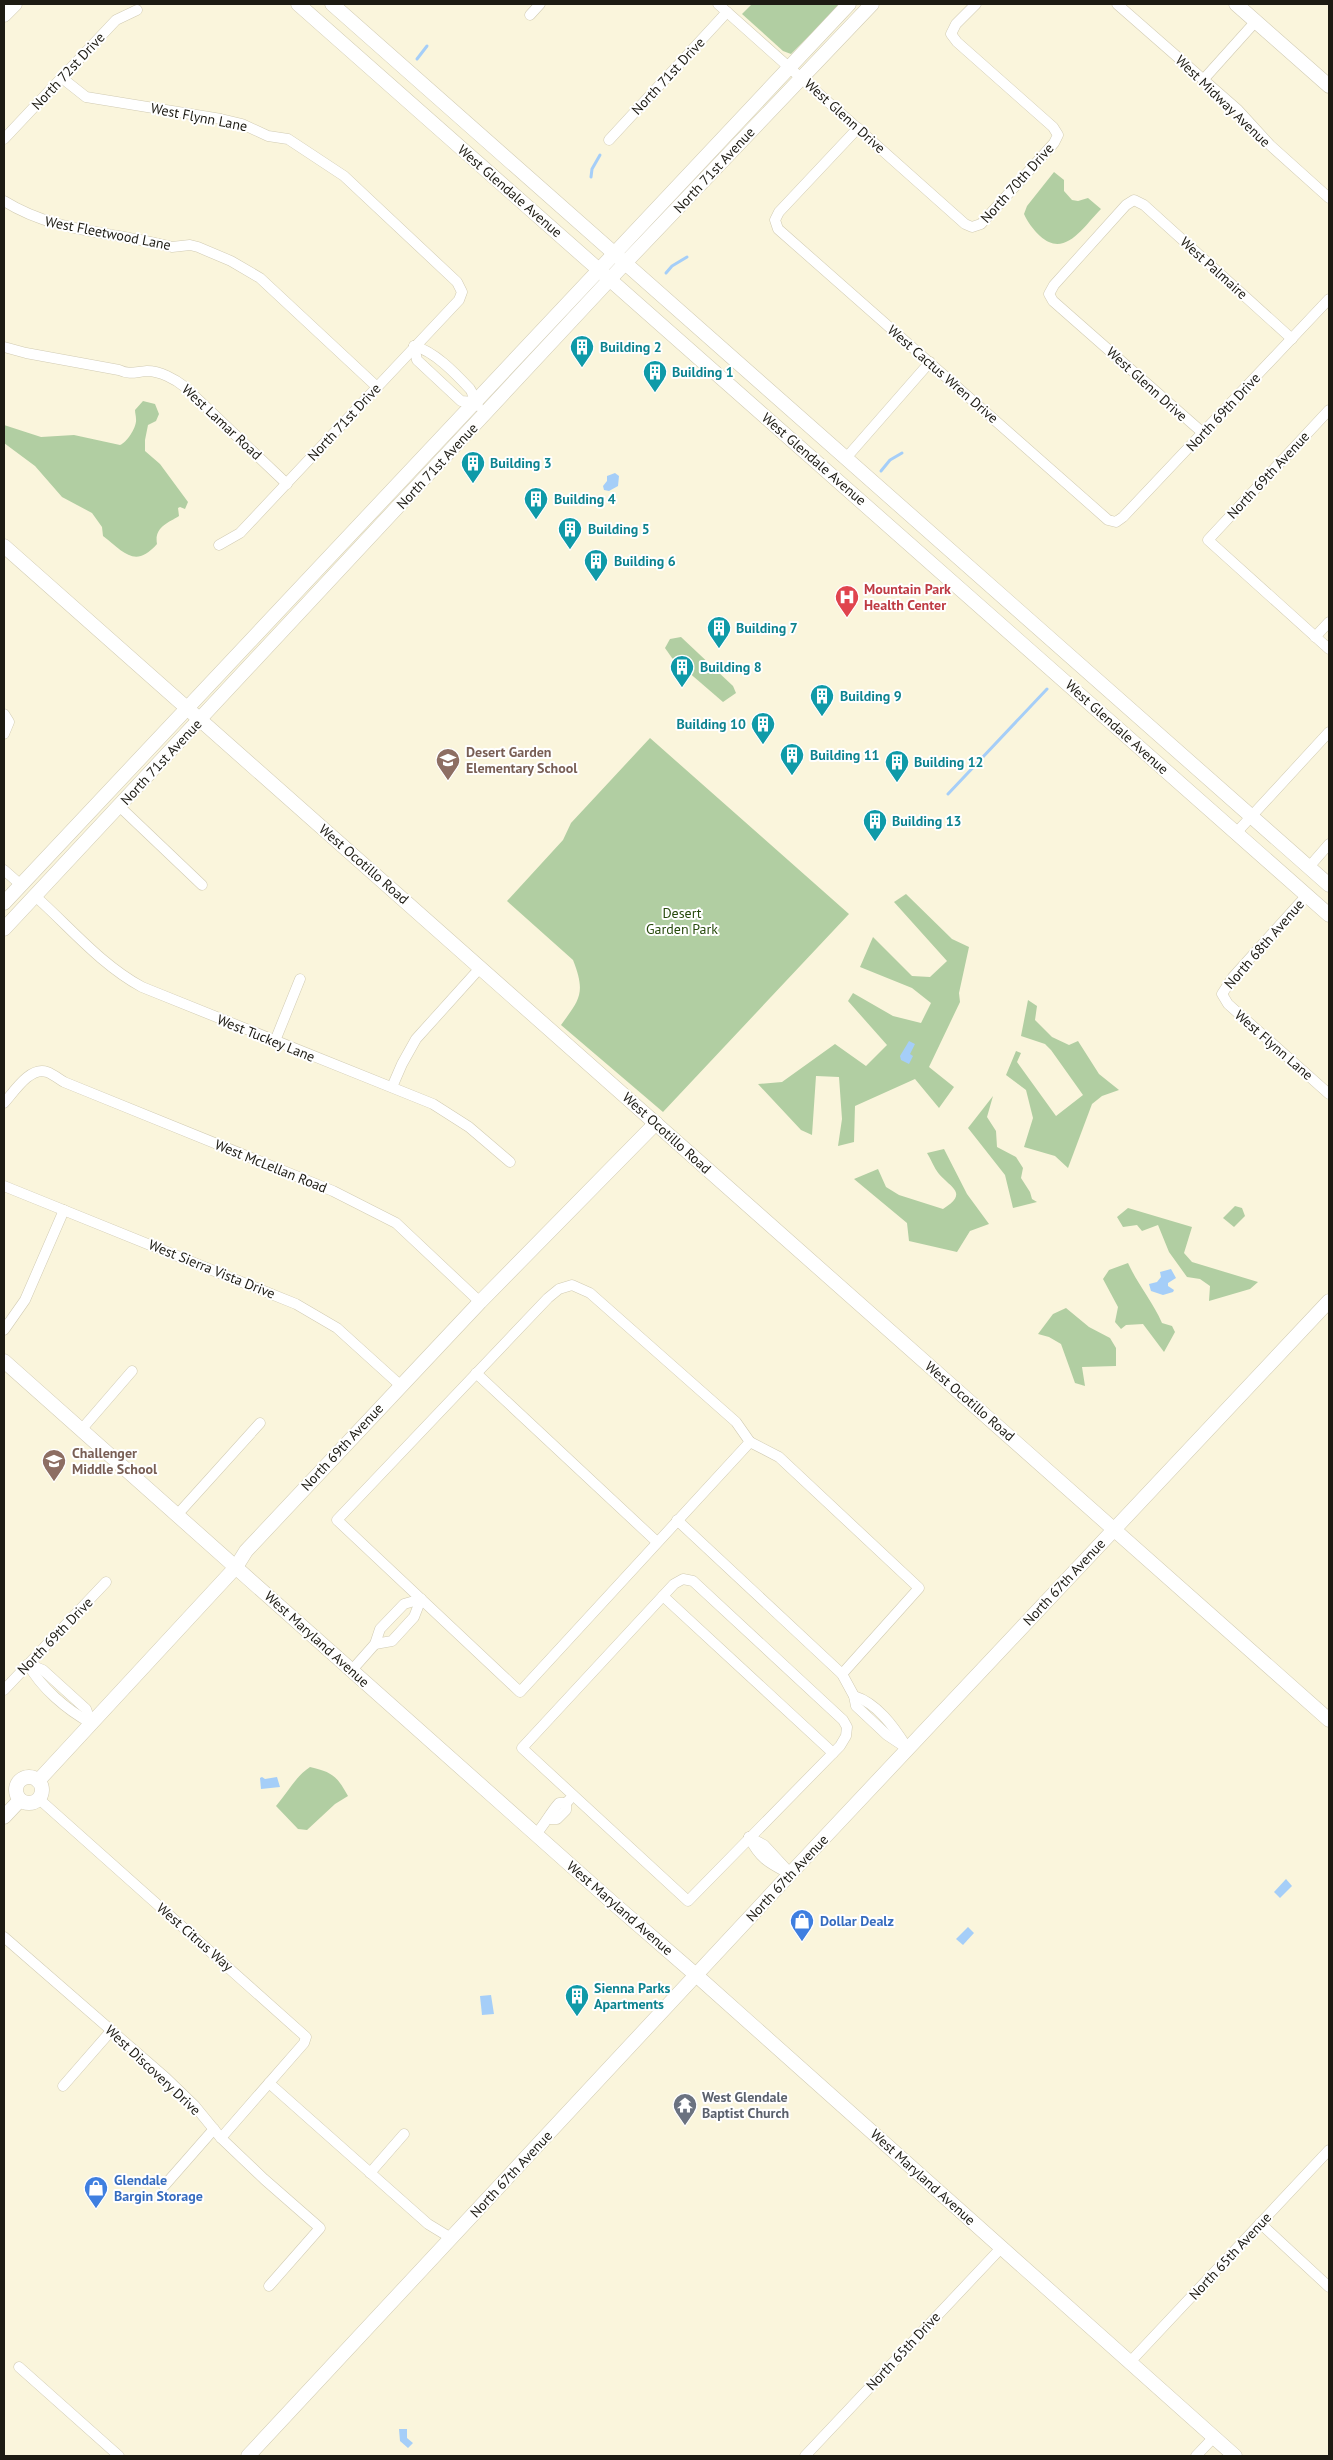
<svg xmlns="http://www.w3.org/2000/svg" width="1333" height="2460" font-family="'PT Sans',sans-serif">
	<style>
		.green { fill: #b1cea2 }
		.water { fill: #a5cef8 }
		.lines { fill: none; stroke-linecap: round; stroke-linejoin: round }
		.stream { stroke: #a5cef8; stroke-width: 3 }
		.street-casing { stroke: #d1cbb3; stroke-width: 11 }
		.secondary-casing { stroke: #d1cbb3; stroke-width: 15 }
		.street { stroke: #fff; stroke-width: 10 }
		.secondary { stroke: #fff; stroke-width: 14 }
		.labels { text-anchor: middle; stroke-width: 4; stroke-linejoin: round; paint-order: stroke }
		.street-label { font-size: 14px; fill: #1d1b13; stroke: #fff }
		.culture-label { font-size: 14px; font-weight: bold; fill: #0d838f; stroke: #fff; text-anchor: start }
		.health-label { font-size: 14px; font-weight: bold; fill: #be3a42; stroke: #fff; text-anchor: start }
		.education-label { font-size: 14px; font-weight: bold; fill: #785e54; stroke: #fff; text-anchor: start }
		.park-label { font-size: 14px; fill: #274a0c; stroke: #fff }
		.shop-label { font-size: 14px; font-weight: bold; fill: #366cbe; stroke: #fff; text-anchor: start }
		.worship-label { font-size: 14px; font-weight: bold; fill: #5b616d; stroke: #fff; text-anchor: start }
	</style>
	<rect width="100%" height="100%" fill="#faf5dc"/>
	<g class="green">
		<polygon points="752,4 841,4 791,54 783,51 742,14"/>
		<path d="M1054 172 1064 180V191L1072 200 1078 201 1088 198 1101 209C1084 226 1065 259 1040 236 1033 229 1028 223 1024 214L1027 206Z"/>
		<path d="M143 401 155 404 159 414 156 421 148 425 145 440V451L160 464 188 502 185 509 180 507 178 508 179 516C168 523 154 527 157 544 135 569 124 552 103 536L102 527 92 513 62 497 35 466 4 443V425L41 437 74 435 120 445C127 442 137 427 136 419 136 416 135 413 135 410Z"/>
		<polygon points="681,637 733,686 736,693 723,702 672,658 665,648 670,639"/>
		<path d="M650 738 849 914 663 1112 561 1025C580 999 586 993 573 960L507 901 563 840 571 823Z"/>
		<polygon points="906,894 952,939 969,947 959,993 960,1002 929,1067 954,1087 939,1108 915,1079 855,1106 854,1142 838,1146 842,1119 839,1077 816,1076 812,1135 801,1130 758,1084 782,1082 835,1044 866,1066 887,1045 848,1001 853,993 893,1016 921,1023 931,1003 912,988 860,967 873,937 912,976 930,977 947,961 894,902"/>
		<polygon points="1028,1000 1037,1006 1035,1020 1052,1037 1069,1045 1078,1041 1099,1074 1119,1090 1102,1096 1092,1104 1068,1168 1055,1156 1024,1147 1033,1118 1026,1090 1006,1075 1016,1051 1021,1053 1017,1062 1056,1116 1083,1095 1051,1050 1045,1044 1021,1036"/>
		<polygon points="993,1096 987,1117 996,1131 997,1147 1016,1157 1023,1168 1021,1178 1030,1192 1032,1199 1037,1202 1013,1208 1005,1175 968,1128"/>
		<path d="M944 1149 967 1194 989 1224 970 1231 957 1252 909 1241 907 1223 854 1179 878 1169 886 1187 899 1195 943 1209C969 1193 951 1188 939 1174 934 1168 931 1159 927 1153Z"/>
		<polygon points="1235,1206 1242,1208 1245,1216 1234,1227 1223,1218"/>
		<polygon points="1128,1208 1192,1227 1184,1253 1192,1262 1258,1282 1250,1289 1209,1301 1210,1286 1200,1279 1187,1277 1169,1252 1158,1225 1142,1231 1137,1225 1123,1227 1117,1217"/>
		<path d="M1128 1263C1138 1285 1153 1302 1162 1323L1172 1326 1175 1332 1164 1352 1143 1324 1126 1325 1121 1329 1115 1322 1118 1307 1103 1279 1109 1270Z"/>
		<polygon points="1066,1308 1089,1327 1110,1338 1116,1348 1116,1366 1082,1367 1085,1386 1075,1383 1061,1344 1049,1337 1038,1334 1053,1314"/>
		<path d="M310 1767C332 1772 337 1776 348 1796L335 1804 307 1830 298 1829 276 1806C288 1792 295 1777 310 1767Z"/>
	</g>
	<g class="water">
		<polygon points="615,473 619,476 618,486 609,491 604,490 603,486 607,481 607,476"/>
		<polygon points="909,1041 915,1044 910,1054 913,1056 909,1064 901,1060 900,1056"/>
		<polygon points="1171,1269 1176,1278 1168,1283 1168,1286 1174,1290 1173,1292 1163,1295 1151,1291 1149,1284 1157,1282 1161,1277 1160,1272"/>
		<polygon points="262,1777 265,1779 277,1777 280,1787 261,1789 260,1778"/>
		<polygon points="1286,1879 1292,1886 1280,1898 1274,1892"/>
		<polygon points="968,1927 974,1933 963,1945 956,1939"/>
		<polygon points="491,1995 494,2014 482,2015 480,1996"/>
		<polygon points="399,2429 407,2429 407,2438 413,2443 408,2448 400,2441"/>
	</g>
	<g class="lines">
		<g class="stream">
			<polyline points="417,59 427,46"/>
			<polyline points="591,177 592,169 600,155"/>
			<polyline points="666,273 672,266 687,257"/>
			<polyline points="881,471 890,460 902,453"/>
			<polyline points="948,794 1047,689"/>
		</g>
		<g class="street-casing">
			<g id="street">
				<polyline points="718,4 965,224 972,227 981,224 1054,143 1058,135 1053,127 957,42 951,34 956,24 976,4"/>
				<polyline points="1117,4 1238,110 1270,145 1329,198"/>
				<polyline points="530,15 540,4"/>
				<polyline points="62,78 86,97 221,119 242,124 268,136 288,139 344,176 457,282 462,292 459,300 240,533 219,545"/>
				<polyline points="1203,80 1256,21"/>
				<polyline points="858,128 779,212 775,220 778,229 1108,520 1116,522 1123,517 1329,299"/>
				<polyline points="4,139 116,20 137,10"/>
				<polyline points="609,140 727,12"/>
				<path d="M4 201C57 234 114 231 172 247L190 245 198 247 231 261 260 278 376 386"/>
				<path d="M414 346C434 351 455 373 470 389 474 394 473 401 478 406"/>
				<polyline points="414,346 417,360 461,401 474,402"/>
				<path d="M4 347 26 353 119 370C130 375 135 372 147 371 160 371 175 379 185 387L287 484"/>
				<polyline points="1329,410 1208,540 1329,649"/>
				<polyline points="1203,433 1053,301 1049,294 1054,285 1126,205 1134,200 1144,205 1292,339"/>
				<polyline points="846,458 930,362"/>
				<polyline points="1315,637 1329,622"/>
				<polyline points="4,714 9,722 4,734"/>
				<polyline points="119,806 202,885"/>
				<polyline points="1236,833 1329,732"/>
				<polyline points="1309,867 1329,844"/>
				<polyline points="4,870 21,885"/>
				<polyline points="1307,895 1233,977 1222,994 1228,1004 1329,1094"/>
				<path d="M35 896C70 927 100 964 142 987L433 1104 469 1127 510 1162"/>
				<polyline points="275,1041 300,979"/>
				<polyline points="392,1087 402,1064 416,1039 480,968"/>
				<path d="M4 1103C14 1092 30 1066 47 1072 53 1074 59 1079 64 1082L333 1191 396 1223 480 1302"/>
				<polyline points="4,1186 296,1304 337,1328 400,1385"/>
				<polygon points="572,1285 590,1293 736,1422 750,1442 520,1692 337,1520 548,1298 559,1289"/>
				<polyline points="4,1330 25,1300 64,1210"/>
				<polyline points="476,1373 657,1542"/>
				<polyline points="81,1430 132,1371"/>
				<polyline points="750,1442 779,1457 919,1588 842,1674"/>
				<polyline points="177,1515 260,1423"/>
				<polyline points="677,1520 842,1674 854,1696 856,1706 887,1735 908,1749"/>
				<polygon points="683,1579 693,1581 843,1720 847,1727 846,1736 840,1746 688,1901 522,1748 674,1584"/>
				<polyline points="663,1596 833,1753"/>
				<polyline points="375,1644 392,1641 414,1617 421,1599"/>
				<polyline points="28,1664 43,1670 86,1709 91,1723"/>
				<path d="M28 1664C41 1688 67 1710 91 1723"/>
				<polyline points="352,1670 375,1644 380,1629 404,1604 421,1599"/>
				<polyline points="4,1690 106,1582"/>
				<path d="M854 1696C877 1703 894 1727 906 1746"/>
				<polyline points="39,1799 306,2037 304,2043 221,2138"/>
				<polyline points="550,1819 557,1819 566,1810 566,1803 569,1800"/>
				<path d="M536 1834C545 1824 550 1813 559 1803H566"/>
				<path d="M749 1837C760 1859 769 1863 790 1874"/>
				<polyline points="749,1837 764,1845 788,1871"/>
				<polyline points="4,1937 166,2078 194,2105 221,2138 264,2179 320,2228 269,2286"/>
				<polyline points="269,2083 428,2224 451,2238"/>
				<polyline points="63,2086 111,2031"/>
				<polyline points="370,2173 404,2134"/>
				<polyline points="164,2186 214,2129"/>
				<polyline points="1260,2223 1329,2287"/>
				<polyline points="1130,2362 1329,2150"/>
				<polyline points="19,2367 119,2456"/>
				<polyline points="805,2456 1002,2247"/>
				<polyline points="1196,2456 1214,2437"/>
			</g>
		</g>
		<g class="secondary-casing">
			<g id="secondary">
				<polyline points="298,4 1329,915"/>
				<polyline points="332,4 1329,885"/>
				<polyline points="1236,4 1329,86"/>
				<polyline points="4,15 15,4"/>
				<polyline points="4,546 1329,1720"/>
				<polyline points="4,903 849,4"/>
				<polyline points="4,929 626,262 872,4"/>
				<polyline points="4,1361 613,1903 696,1975 1235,2456"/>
				<circle cx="29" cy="1790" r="13"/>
				<polyline points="38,1781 236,1567 246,1551 480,1302 656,1123"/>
				<polyline points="4,1817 20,1800"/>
				<polyline points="248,2456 790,1874 1329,1301"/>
			</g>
		</g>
		<use href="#street" class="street"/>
		<use href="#secondary" class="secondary"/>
	</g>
	<defs>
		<g id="building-pin" transform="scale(1.25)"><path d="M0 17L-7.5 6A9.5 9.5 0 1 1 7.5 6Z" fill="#0f9aa8" stroke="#fff"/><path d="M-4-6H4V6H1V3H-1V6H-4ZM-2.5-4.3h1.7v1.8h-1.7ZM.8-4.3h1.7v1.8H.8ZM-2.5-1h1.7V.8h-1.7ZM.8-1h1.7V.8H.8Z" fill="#fff"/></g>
		<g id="hospital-pin" transform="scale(1.25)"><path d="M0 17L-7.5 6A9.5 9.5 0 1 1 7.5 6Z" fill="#e0444e" stroke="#fff"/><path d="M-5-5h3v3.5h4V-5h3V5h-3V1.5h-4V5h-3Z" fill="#fff"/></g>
		<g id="school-pin" transform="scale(1.25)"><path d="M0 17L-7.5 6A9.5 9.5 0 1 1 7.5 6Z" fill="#8d6e63" stroke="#fff"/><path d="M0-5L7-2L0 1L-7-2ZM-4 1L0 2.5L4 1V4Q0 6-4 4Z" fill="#fff"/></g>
		<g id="shop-pin" transform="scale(1.25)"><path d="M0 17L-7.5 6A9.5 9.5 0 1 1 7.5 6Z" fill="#3f7fe0" stroke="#fff"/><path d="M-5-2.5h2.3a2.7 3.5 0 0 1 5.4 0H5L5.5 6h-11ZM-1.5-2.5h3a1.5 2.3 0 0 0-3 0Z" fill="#fff"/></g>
		<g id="temple-pin" transform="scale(1.25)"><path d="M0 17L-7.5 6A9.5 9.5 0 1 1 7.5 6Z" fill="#6b7280" stroke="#fff"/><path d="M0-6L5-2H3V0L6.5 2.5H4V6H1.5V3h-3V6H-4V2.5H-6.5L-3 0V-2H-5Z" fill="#fff"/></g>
	</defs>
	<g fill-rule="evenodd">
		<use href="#building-pin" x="582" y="347"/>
		<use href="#building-pin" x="655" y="372"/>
		<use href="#building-pin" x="473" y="463"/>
		<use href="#building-pin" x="536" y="499"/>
		<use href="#building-pin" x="570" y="529"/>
		<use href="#building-pin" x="596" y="561"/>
		<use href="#hospital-pin" x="847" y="597"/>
		<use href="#building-pin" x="719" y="628"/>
		<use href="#building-pin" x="682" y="667"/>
		<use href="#building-pin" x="822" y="696"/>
		<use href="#building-pin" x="763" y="724"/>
		<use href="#building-pin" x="792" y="755"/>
		<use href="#school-pin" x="448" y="760"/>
		<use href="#building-pin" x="897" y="762"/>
		<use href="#building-pin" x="875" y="821"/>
		<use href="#school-pin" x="54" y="1461"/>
		<use href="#shop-pin" x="802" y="1921"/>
		<use href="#building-pin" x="577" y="1996"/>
		<use href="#temple-pin" x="685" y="2105"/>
		<use href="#shop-pin" x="96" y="2188"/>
	</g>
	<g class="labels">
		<g class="street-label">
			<text transform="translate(68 71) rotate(-47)" y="5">North 72st Drive</text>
			<text transform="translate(668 76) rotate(-47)" y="5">North 71st Drive</text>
			<text transform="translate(1223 101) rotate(44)" y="5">West Midway Avenue</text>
			<text transform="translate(845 116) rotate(42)" y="5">West Glenn Drive</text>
			<text transform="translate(199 117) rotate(11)" y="5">West Flynn Lane</text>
			<text transform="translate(714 170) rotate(-47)" y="5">North 71st Avenue</text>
			<text transform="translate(1017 183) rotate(-48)" y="5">North 70th Drive</text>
			<text transform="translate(510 191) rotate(41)" y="5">West Glendale Avenue</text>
			<text transform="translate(108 233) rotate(11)" y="5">West Fleetwood Lane</text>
			<text transform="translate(1214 268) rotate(42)" y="5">West Palmaire</text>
			<text transform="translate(943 374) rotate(41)" y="5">West Cactus Wren Drive</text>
			<text transform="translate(1147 384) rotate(42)" y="5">West Glenn Drive</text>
			<text transform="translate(1223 412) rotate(-47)" y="5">North 69th Drive</text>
			<text transform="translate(222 422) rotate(43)" y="5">West Lamar Road</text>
			<text transform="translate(344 422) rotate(-47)" y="5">North 71st Drive</text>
			<text transform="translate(814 459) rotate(41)" y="5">West Glendale Avenue</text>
			<text transform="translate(437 466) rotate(-47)" y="5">North 71st Avenue</text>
			<text transform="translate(1268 475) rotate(-47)" y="5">North 69th Avenue</text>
			<text transform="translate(1117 727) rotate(42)" y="5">West Glendale Avenue</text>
			<text transform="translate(161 762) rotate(-47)" y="5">North 71st Avenue</text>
			<text transform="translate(364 864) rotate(41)" y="5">West Ocotillo Road</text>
			<text transform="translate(1264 944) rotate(-49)" y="5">North 68th Avenue</text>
			<text transform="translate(266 1038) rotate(22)" y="5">West Tuckey Lane</text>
			<text transform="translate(1274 1045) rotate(41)" y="5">West Flynn Lane</text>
			<text transform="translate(667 1133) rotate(42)" y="5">West Ocotillo Road</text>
			<text transform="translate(271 1166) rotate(22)" y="5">West McLellan Road</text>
			<text transform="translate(212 1269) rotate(22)" y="5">West Sierra Vista Drive</text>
			<text transform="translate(970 1401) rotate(41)" y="5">West Ocotillo Road</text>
			<text transform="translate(342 1447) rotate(-47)" y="5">North 69th Avenue</text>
			<text transform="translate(1064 1582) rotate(-47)" y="5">North 67th Avenue</text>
			<text transform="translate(55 1636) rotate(-46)" y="5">North 69th Drive</text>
			<text transform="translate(317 1639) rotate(42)" y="5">West Maryland Avenue</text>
			<text transform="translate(787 1878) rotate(-47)" y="5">North 67th Avenue</text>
			<text transform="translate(620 1908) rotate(41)" y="5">West Maryland Avenue</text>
			<text transform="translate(195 1937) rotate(41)" y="5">West Citrus Way</text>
			<text transform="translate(153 2070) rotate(43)" y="5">West Discovery Drive</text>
			<text transform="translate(511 2174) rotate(-47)" y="5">North 67th Avenue</text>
			<text transform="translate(923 2177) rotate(42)" y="5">West Maryland Avenue</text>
			<text transform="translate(1230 2256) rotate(-47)" y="5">North 65th Avenue</text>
			<text transform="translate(903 2351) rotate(-47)" y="5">North 65th Drive</text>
		</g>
		<g class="culture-label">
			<text x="600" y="352">Building 2</text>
			<text x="672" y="377">Building 1</text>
			<text x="490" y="468">Building 3</text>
			<text x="554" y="504">Building 4</text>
			<text x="588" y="534">Building 5</text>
			<text x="614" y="566">Building 6</text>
			<text x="736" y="633">Building 7</text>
			<text x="700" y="672">Building 8</text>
			<text x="840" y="701">Building 9</text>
			<text x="746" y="729" text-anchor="end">Building 10</text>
			<text x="810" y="760">Building 11</text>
			<text x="914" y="767">Building 12</text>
			<text x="892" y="826">Building 13</text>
			<text x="594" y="1993">Sienna Parks<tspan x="594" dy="16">Apartments</tspan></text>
		</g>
		<g class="health-label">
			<text x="864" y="594">Mountain Park<tspan x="864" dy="16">Health Center</tspan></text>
		</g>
		<g class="education-label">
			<text x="466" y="757">Desert Garden<tspan x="466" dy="16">Elementary School</tspan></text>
			<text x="72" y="1458">Challenger<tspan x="72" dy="16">Middle School</tspan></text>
		</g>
		<g class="park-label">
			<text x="682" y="918">Desert<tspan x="682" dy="16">Garden Park</tspan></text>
		</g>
		<g class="shop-label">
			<text x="820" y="1926">Dollar Dealz</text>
			<text x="114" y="2185">Glendale<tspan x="114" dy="16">Bargin Storage</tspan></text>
		</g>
		<g class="worship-label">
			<text x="702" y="2102">West Glendale<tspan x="702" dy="16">Baptist Church</tspan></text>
		</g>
	</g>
	<rect width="1333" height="2460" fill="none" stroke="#1d1b13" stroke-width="10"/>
</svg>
